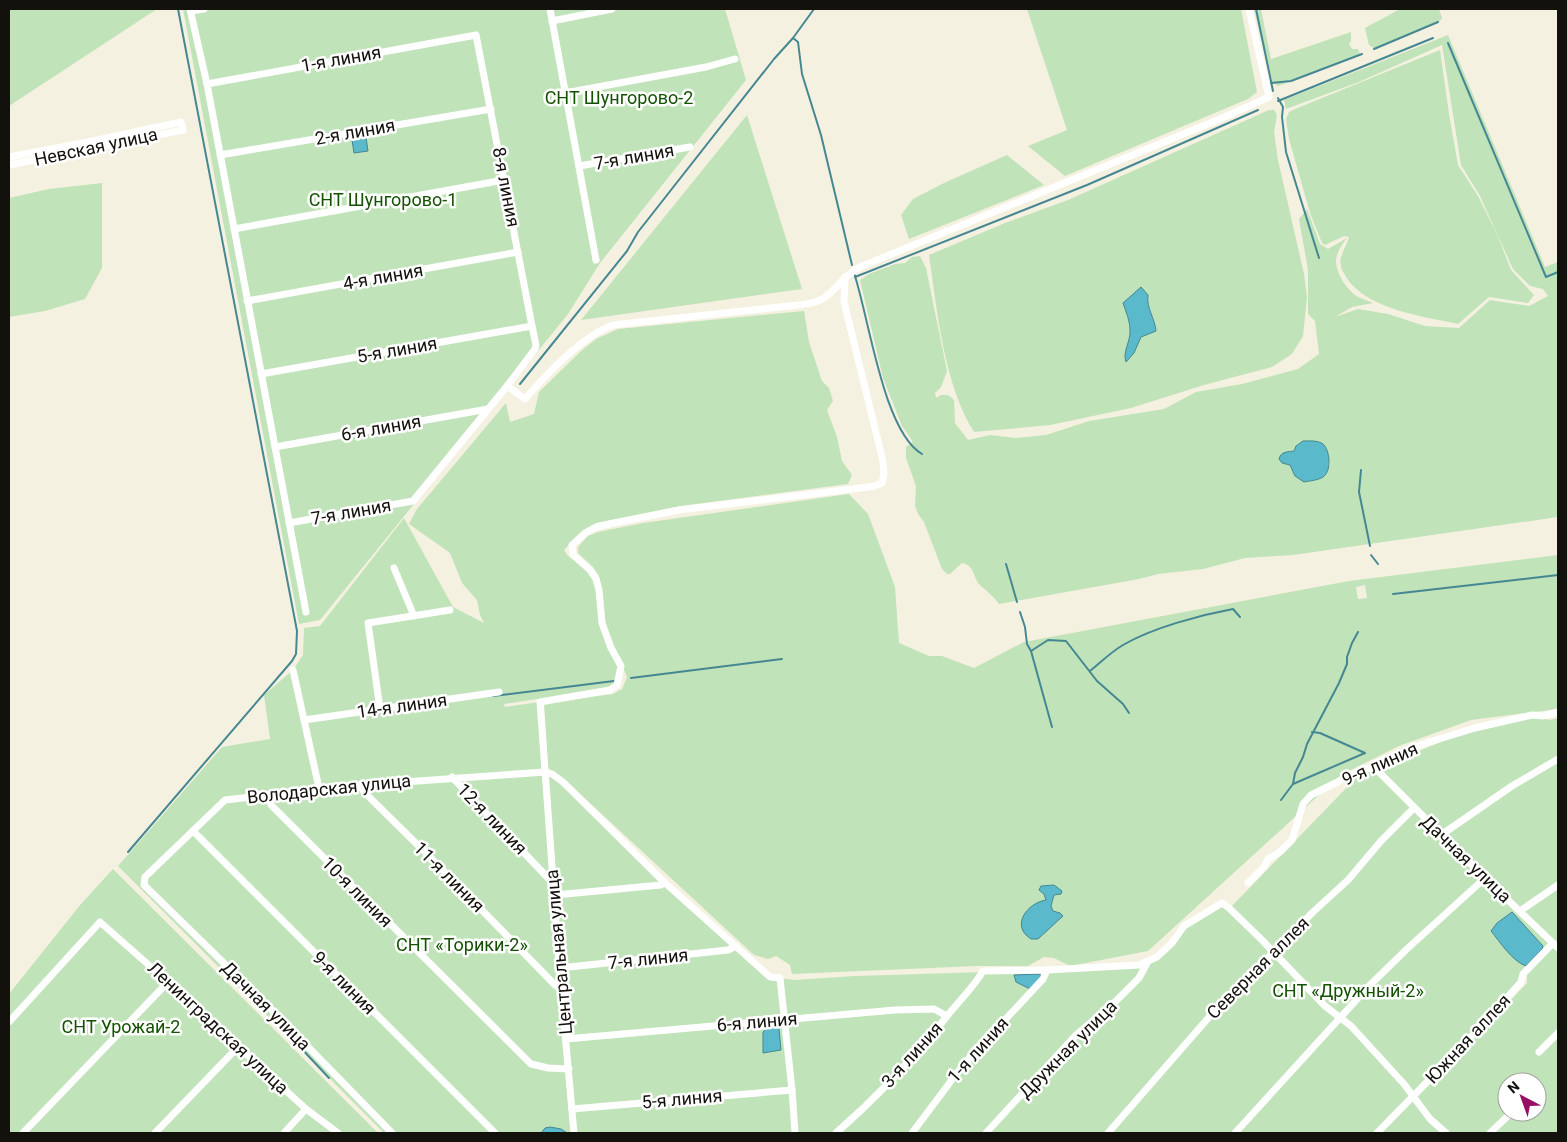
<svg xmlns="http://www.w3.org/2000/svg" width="1567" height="1142" font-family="Roboto,sans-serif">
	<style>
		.green { fill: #c0e3b9; fill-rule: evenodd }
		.water { fill: #5bb9cc; stroke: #458792 }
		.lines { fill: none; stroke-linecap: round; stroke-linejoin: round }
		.stream { stroke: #458792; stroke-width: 2 }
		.street { stroke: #fff; stroke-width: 7 }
		.labels { text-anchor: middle; stroke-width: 5; stroke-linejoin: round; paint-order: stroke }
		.street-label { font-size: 18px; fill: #12110b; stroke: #fff }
		.park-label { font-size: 18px; fill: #135201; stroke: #fff }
	</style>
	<rect width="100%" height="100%" fill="#f5f1e0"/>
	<g class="green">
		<polygon points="9,9 157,9 9,106"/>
		<polygon points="183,9 725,9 746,80 600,263 568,314 320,620 299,624"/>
		<polygon points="1027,9 1241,9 1257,92 1248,99 1065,176 1028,146 1067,130"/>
		<polygon points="1254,9 1261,9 1271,59 1351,32 1351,41 1349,44 1352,49 1358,49 1360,55 1278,86 1271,81"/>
		<polygon points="1400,9 1439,9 1442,18 1439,22 1375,49 1369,45 1365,28"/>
		<path d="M1448 35 1545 267 1558 262V517L1293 555 1245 558 1203 569 1158 574 1139 579 999 604C994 597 988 592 981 586 973 579 975 565 962 563L950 574H947L942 569 924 522 918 514 915 506 916 486 906 458V447L913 442 902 426 883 378 860 280 869 274 895 264 905 263 912 257 920 256 926 268 947 371 941 387 935 393 936 398 941 395H948L954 400 955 423 968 440 990 435 1016 438 1046 435 1089 421 1164 409 1196 392 1242 384 1298 369 1319 354 1315 321 1308 314V270L1299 219 1307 209 1320 244 1328 249 1347 238C1342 244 1337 252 1336 260 1336 274 1347 290 1358 297 1363 299 1368 301 1373 303L1352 307 1335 317 1358 309 1388 314 1425 326 1459 328 1490 300 1529 306 1548 296 1543 289 1530 286 1513 269 1480 196 1461 165 1442 45 1359 82 1286 109 1284 100ZM1303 441C1323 441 1325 446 1330 464L1321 479 1302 481 1295 476 1290 465 1282 463 1279 459 1288 451H1294L1296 446Z"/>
		<path d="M1440 50 1449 114 1458 165 1478 196 1497 234 1511 270 1534 295 1528 303 1489 297 1458 324C1422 316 1368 310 1346 277 1345 274 1341 270 1341 266 1338 256 1347 247 1349 237L1344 236 1325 245 1322 243 1310 213 1289 139 1286 119 1289 112 1295 109Z"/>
		<path d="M1269 110H1274L1277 115 1274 132 1278 160 1304 274 1307 297 1303 336 1292 354 1272 367 1204 385 1131 408 1050 425 974 432C944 384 937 311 929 255L1005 223 1068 200Z"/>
		<polygon points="747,115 802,289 581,320"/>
		<polygon points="1007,155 1044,185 909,239 901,215 913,199 944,183"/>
		<polygon points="102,183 102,268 85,299 45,311 9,317 9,198 49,189"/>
		<path d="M804 311 809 342 822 381 829 388 833 401 827 410 837 437 842 461 852 475 848 484 681 506 597 523 576 537 564 550 567 555 588 571 595 580 598 590 600 624 609 649 619 667 616 684 609 688 546 699H537L504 704 505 707 540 702 545 772 552 774 563 782 664 882 771 977 794 980 855 976 1047 970 1139 965 1157 957 1172 943 1184 926 1222 903 1230 908 1357 777 1443 741C1451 733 1461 726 1472 732L1531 716 1550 720 1558 718V885L1522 910H1526L1558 888V1133H384L118 866 222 747 270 739 264 695 293 670 303 655 304 628 320 626 404 518 453 607 484 623 480 615 477 600 462 583 450 553 409 524 417 509 506 403 510 422 534 414 539 392 580 352 596 339 618 329ZM1553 943V946L1527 974V983L1495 1017 1488 1019 1521 982 1523 974ZM1507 1082H1537V1112H1507Z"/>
		<path d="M849 494 868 514 895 587 899 643 929 656H942L974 668 1024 642 1349 581 1558 555V709L1471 720 1399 746 1341 775 1148 951 1070 966 1054 958 1044 957 1028 966H976L792 974 790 965 776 956 768 959 754 955 565 780 548 768 544 703 613 694 622 689 627 677 604 623 599 576 593 567 578 553V547L588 536 598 532 643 523ZM1365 585 1367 598 1358 599 1356 587ZM1043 885H1054L1061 894 1054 895 1051 906 1053 912 1062 916 1047 930 1021 925C1025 911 1033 906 1046 900Z"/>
		<polygon points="113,869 378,1133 9,1133 9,994 81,904"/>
	</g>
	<g class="water">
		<polygon points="366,137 368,151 354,153 352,140"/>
		<path d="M1141 287 1148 295C1146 308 1155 318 1156 331L1141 337 1134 353 1126 362C1122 352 1131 341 1130 330 1130 321 1126 312 1123 303Z"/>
		<path d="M1303 441C1308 441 1318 440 1323 444 1330 450 1332 471 1323 477 1319 480 1309 481 1304 482L1295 476 1290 465 1282 463 1279 459C1281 451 1288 452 1294 451L1296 446Z"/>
		<path d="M1054 885 1062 891 1061 894 1054 895 1051 906 1053 911 1060 913 1063 916 1038 939H1031C1010 926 1027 903 1046 900L1044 894 1039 890 1041 886Z"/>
		<path d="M1512 912 1543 946 1542 949 1526 966C1512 961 1500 942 1491 931L1497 923Z"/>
		<polygon points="1039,974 1042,976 1030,989 1016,982 1014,975"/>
		<polygon points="769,1026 778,1027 779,1029 781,1050 763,1053 763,1032"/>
		<polygon points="550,1127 561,1129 567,1133 541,1133 545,1128"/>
	</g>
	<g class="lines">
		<g class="stream">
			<polyline points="1256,9 1273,91"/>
			<polyline points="793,38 798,42 802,74 821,135 852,265"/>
			<polyline points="1448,43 1546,277 1558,272"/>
			<polyline points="1374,49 1438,22"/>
			<polyline points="1271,83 1291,81 1362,54"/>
			<polyline points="1278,98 1283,107 1282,117 1286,152 1319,258"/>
			<polyline points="1278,101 1433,38"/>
			<path d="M854 273C869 317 883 431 922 454"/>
			<polyline points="855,277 1087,185 1258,110"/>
			<polyline points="520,384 627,251 638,232 774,59 793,38 814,9"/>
			<polyline points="1361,470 1359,492 1370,546"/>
			<polyline points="1371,555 1378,564"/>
			<polyline points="1006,564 1017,602"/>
			<polyline points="1393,594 1558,575"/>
			<polyline points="1020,612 1025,627 1027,644 1031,651 1052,727"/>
			<polyline points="1031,651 1048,640 1066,641 1097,681 1123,704 1129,713"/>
			<path d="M1090 671C1101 662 1111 652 1123 645 1152 628 1200 615 1233 609L1240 617"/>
			<polyline points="631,678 782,659"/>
			<polyline points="493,696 614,681"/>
			<polyline points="1293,784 1365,753 1320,733 1312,732"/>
			<polyline points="1281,800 1293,784 1295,773 1303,757 1307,744 1339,683 1347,664 1347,657 1352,643 1358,632"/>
			<polyline points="128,852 292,661 296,654 297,631 178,9"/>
			<polyline points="300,1047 329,1078"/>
		</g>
		<g class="street">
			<polyline points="190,9 207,84 306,612"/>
			<polyline points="550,9 596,260"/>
			<polyline points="191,11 204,9"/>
			<polyline points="552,21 612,9"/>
			<polyline points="207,84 476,35 532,326 536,345 535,349 507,386 413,501 289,523"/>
			<polyline points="565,93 706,67 735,59"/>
			<polyline points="220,155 491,109"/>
			<polyline points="9,157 93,141 181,122 183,130 9,165"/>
			<polyline points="579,166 690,147"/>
			<polyline points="234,229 504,180"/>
			<polyline points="247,301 518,252"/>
			<polyline points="261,374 532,326"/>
			<path d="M507 386 525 399C548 373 581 337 613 325L798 305C807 304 817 303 824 298 838 288 844 275 860 267L1220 119 1269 97 1249 9"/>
			<polyline points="275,447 488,409"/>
			<polyline points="394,568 414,616"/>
			<polyline points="293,670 319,788"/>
			<polyline points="380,709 368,623 450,610"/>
			<polyline points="304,720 499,692"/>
			<polyline points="1375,768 1485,878 1558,948"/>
			<polyline points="452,777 548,878 553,882"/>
			<polyline points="360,785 364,792 436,863 555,985 561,989"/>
			<polyline points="269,795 271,805 531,1064 548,1068 569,1069"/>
			<polyline points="193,831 495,1133"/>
			<polyline points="1441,835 1512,786 1558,759"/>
			<polyline points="1248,883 1264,867 1268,859 1280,852 1292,840 1303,804 1311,795 1364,769 1375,768 1383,760 1423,744 1475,728 1532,715 1543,716 1558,712"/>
			<polyline points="555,895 661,885 664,882"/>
			<polyline points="1520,911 1558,885"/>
			<polyline points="560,968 728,950 736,946"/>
			<polyline points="9,1022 100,922 168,982 306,1109 338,1133"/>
			<polyline points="566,1039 895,1010 934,1009 947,1016"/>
			<polyline points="1539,1052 1558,1033"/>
			<polyline points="1537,1088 1539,1087"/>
			<polyline points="572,1109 792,1090"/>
			<polyline points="23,1133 168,982"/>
			<polyline points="155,1133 238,1047"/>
			<polyline points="284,1133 306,1109"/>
			<polyline points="392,1133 278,1016 144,885 145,877 225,800 269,795 319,788 545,772 552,774 563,782 664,882 770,977 780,978 792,1090 795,1133"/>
			<polyline points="574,1133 561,989 540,702 610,690 617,685 621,666 611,648 602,623 599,590 596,579 590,570 573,555 572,545 585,533 596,527 609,524 679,510 845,490 875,486 882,483 884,474 883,461 844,302 845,277"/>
			<path d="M836 1133C876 1098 914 1058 947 1016 959 1001 973 988 983 971L1047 970 1139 965 1157 957 1172 943 1184 926 1222 903 1229 908 1262 940 1325 1006 1351 1026 1404 1084 1430 1119 1446 1133"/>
			<polyline points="912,1133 963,1065 1043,979 1047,970"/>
			<polyline points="986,1133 1075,1036 1114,1003 1139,978 1147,963"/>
			<polyline points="1108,1133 1210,1016 1313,912 1348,880 1381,841 1414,808"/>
			<polyline points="1235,1133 1370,985 1408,948 1485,878"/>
			<polyline points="1377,1133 1478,1030 1521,982 1523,974 1553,943"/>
			<polyline points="1490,1133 1512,1112"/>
		</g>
	</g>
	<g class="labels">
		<g class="street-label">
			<text transform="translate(341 59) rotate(-10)" y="6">1-я линия</text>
			<text transform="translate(355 132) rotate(-10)" y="6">2-я линия</text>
			<text transform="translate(96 147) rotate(-12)" y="6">Невская улица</text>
			<text transform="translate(634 157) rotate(-10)" y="6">7-я линия</text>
			<text transform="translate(506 187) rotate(79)" y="6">8-я линия</text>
			<text transform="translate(383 277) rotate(-10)" y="6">4-я линия</text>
			<text transform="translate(397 350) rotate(-10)" y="6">5-я линия</text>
			<text transform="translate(381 428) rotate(-10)" y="6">6-я линия</text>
			<text transform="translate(351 512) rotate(-10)" y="6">7-я линия</text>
			<text transform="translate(402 706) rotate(-8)" y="6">14-я линия</text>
			<text transform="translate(1380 764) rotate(-24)" y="6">9-я линия</text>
			<text transform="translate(329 789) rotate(-6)" y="6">Володарская улица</text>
			<text transform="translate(492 819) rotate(46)" y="6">12-я линия</text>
			<text transform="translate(1466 859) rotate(44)" y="6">Дачная улица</text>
			<text transform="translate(449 877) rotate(45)" y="6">11-я линия</text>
			<text transform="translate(357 892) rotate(45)" y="6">10-я линия</text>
			<text transform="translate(559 952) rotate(-95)" y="6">Центральная улица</text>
			<text transform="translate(648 959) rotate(-6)" y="6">7-я линия</text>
			<text transform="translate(1258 968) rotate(-45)" y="6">Северная аллея</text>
			<text transform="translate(344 983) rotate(45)" y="6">9-я линия</text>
			<text transform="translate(266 1006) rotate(45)" y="6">Дачная улица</text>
			<text transform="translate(757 1022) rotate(-5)" y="6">6-я линия</text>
			<text transform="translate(218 1028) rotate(43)" y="6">Ленинградская улица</text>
			<text transform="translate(1468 1039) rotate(-47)" y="6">Южная аллея</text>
			<text transform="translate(1068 1049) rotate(-45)" y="6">Дружная улица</text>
			<text transform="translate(978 1050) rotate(-48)" y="6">1-я линия</text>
			<text transform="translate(912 1055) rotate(-48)" y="6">3-я линия</text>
			<text transform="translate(682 1099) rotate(-5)" y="6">5-я линия</text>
		</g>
		<g class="park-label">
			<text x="619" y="104">СНТ Шунгорово-2</text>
			<text x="383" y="206">СНТ Шунгорово-1</text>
			<text x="462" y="951">СНТ «Торики-2»</text>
			<text x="1348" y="997">СНТ «Дружный-2»</text>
			<text x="121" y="1033">СНТ Урожай-2</text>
		</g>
	</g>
	<rect width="1567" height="1142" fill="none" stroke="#12110b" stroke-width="20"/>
	<g transform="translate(1522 1097) rotate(319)"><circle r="24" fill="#ffffff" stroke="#a0a09d"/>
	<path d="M0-4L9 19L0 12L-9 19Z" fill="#970e64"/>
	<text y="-8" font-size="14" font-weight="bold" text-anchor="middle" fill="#12110b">N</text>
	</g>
</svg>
